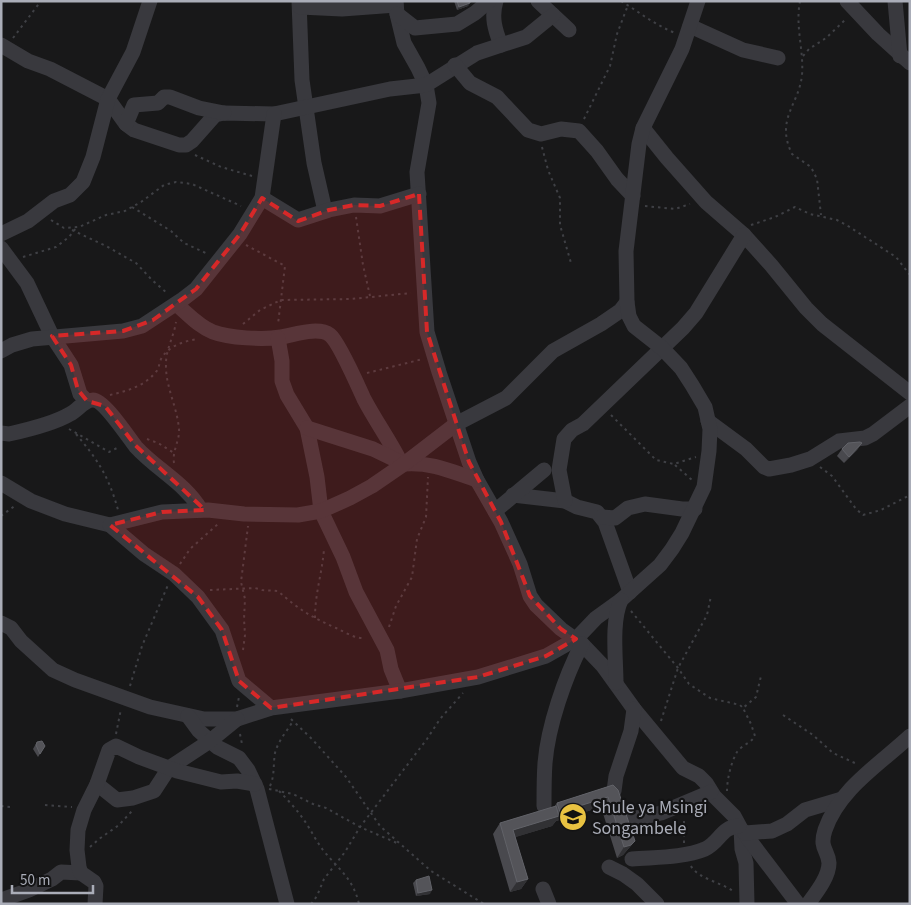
<svg xmlns="http://www.w3.org/2000/svg" width="911" height="905" font-family="'Source Sans 3',sans-serif">
	<style>
		.lines { fill: none; stroke-linecap: round; stroke-linejoin: round }
		.path { stroke: #3f4045; stroke-width: 2; stroke-dasharray: 2.5 4; stroke-linecap: butt }
		.minor { stroke: #39393e; stroke-width: 15 }
		.wall { fill: #49494e }
		.shaded-wall { fill: #313134 }
		.building { fill: #545459; stroke: #616268 }
		.marked { fill: #d62828; fill-opacity: 0.2; stroke: #d62828; stroke-width: 4; stroke-dasharray: 10 6; stroke-linejoin: round }
		.labels { text-anchor: middle; stroke-width: 4.5; stroke-linejoin: round; paint-order: stroke }
		.poi-label { font-size: 18px; fill: #aaadb8; stroke: #131314; text-anchor: start }
	</style>
	<rect width="100%" height="100%" fill="#181819"/>
	<g class="lines">
		<g class="path">
			<path d="M621 1C639 12 655 25 675 33"/>
			<path d="M800 1C795 27 804 50 802 75 799 105 775 119 792 154L811 167 817 179 821 215"/>
			<polyline points="13,38 41,1"/>
			<polyline points="803,56 809,49 826,38 846,19"/>
			<polyline points="584,119 610,66 617,34 628,5"/>
			<polyline points="542,147 548,170 560,198 560,225 571,263"/>
			<polyline points="195,155 221,167 252,176"/>
			<polyline points="645,206 675,209 690,204"/>
			<polyline points="132,207 171,231 184,243 208,254"/>
			<polyline points="356,217 363,265 370,296"/>
			<polyline points="51,220 64,228 79,227 106,215 125,211 141,202 164,185 176,182 192,184 241,206"/>
			<polyline points="751,225 775,217 795,207 810,214 837,220 848,226 896,257 910,275"/>
			<polyline points="72,230 106,246 136,263 152,280 167,293"/>
			<polyline points="246,245 285,266 278,324"/>
			<polyline points="23,257 56,247 69,237 76,228"/>
			<polyline points="243,324 260,310 281,300 351,299 411,293"/>
			<polyline points="367,373 423,359"/>
			<path d="M110 395C126 391 143 387 155 373 159 369 159 364 161 359 168 346 184 341 198 339"/>
			<polyline points="611,415 656,460 674,464 696,457"/>
			<polyline points="69,429 109,452 119,447"/>
			<path d="M76 434C98 460 109 477 118 510"/>
			<polyline points="147,439 158,443 174,453"/>
			<path d="M174 463C172 451 180 440 179 429 177 406 165 386 166 363 166 349 174 336 176 322"/>
			<polyline points="675,465 692,480"/>
			<polyline points="820,467 832,476 856,509 863,515 881,510 910,495"/>
			<polyline points="1,516 16,505"/>
			<polyline points="180,564 190,549 218,524"/>
			<path d="M210 590 255 588 262 590 278 591C298 609 311 617 336 628 345 632 355 639 365 638"/>
			<polyline points="631,611 678,668 689,684 710,698 740,705 743,708"/>
			<path d="M315 618C315 593 322 574 324 549"/>
			<polyline points="389,627 396,606 412,577 417,539 426,517 428,477"/>
			<polyline points="243,650 245,635 244,619 245,599 241,582 248,526"/>
			<polyline points="130,686 142,646 168,585"/>
			<polyline points="237,707 239,697"/>
			<polyline points="783,715 813,735 833,753 857,764"/>
			<polyline points="291,719 312,739 346,777 380,826 431,871 484,904"/>
			<polyline points="661,721 678,668 707,615 711,596"/>
			<polyline points="116,734 121,709"/>
			<polyline points="240,734 242,744"/>
			<path d="M270 786C275 775 273 764 275 753 278 741 287 731 293 721"/>
			<polyline points="269,789 293,794 313,804 326,808 360,827 397,843"/>
			<path d="M279 791C288 800 297 810 304 820 311 830 316 841 323 850 339 870 353 878 359 904"/>
			<path d="M727 791C727 780 731 762 737 752 742 745 751 743 755 736L751 724 743 708 756 697 761 676"/>
			<polyline points="45,805 72,807"/>
			<polyline points="1,806 11,807"/>
			<polyline points="684,843 684,817"/>
			<polyline points="90,847 99,839 119,825 132,811"/>
			<path d="M691 866C697 878 722 883 733 891"/>
			<polyline points="311,904 317,896 324,879 345,852 360,827 427,739 440,719 463,693"/>
		</g>
		<g class="minor">
			<polyline points="299,1 302,80 314,163 325,211"/>
			<polyline points="396,1 397,14 404,43 418,68 426,85 429,103 417,172 427,332 439,372 469,462 477,480 501,522 520,564 530,596 536,605 561,629 582,644 603,666 634,709 683,768 699,776 706,783 714,796 734,816 741,829 742,849 746,863 747,904"/>
			<path d="M496 1C491 17 495 30 501 45"/>
			<polyline points="538,1 569,30"/>
			<polyline points="847,1 878,34 910,63"/>
			<polyline points="895,1 900,56"/>
			<polyline points="300,7 342,9 396,5"/>
			<polyline points="397,14 415,28 457,24 475,13 489,1"/>
			<polyline points="690,26 743,50 778,58"/>
			<polyline points="1,45 28,61 50,69 108,99 126,124 134,130 179,145 186,145 192,141 215,115 224,113 274,114 390,89 426,85 477,53 526,37 553,15"/>
			<polyline points="455,65 470,83 497,97 528,130 541,134 561,129 579,131 597,151 617,179 633,196"/>
			<polyline points="126,124 134,105 158,103 164,97 170,97 199,108 224,113"/>
			<polyline points="643,128 667,158 706,202 744,235 771,265 806,308 822,324 910,393"/>
			<polyline points="262,198 298,220 329,210 354,205 380,206 419,194"/>
			<polyline points="1,234 28,221 54,201 70,195 83,182 93,157 108,99 133,52 150,1"/>
			<polyline points="1,248 27,283 52,336 71,365 80,394 87,401"/>
			<path d="M176 304C188 314 198 326 213 332 229 338 263 340 281 337 294 335 318 326 330 335 339 342 358 386 364 399 376 422 391 442 402 465"/>
			<polyline points="278,338 282,361 282,381 287,395 307,428 317,477 321,511 343,557 356,592 387,650 391,669 400,691"/>
			<polyline points="1,351 12,345 32,339 123,331 142,326 183,299 196,289 240,234 262,198 274,114"/>
			<polyline points="708,421 746,449 764,467 769,469 791,465 810,459 839,441 865,438 873,434 910,406"/>
			<polyline points="307,428 373,449 400,462"/>
			<path d="M1 433 9 434C27 430 55 423 70 414 78 410 84 400 93 400 104 400 128 437 136 447 157 470 185 483 201 510"/>
			<path d="M404 464C432 462 450 471 477 480"/>
			<polyline points="1,483 31,501 65,514 110,525 162,512 208,510 244,514 298,515 321,511 350,498 372,486 404,464 456,424 506,398 553,351 601,324 620,311 627,302"/>
			<polyline points="513,495 565,501 577,507 597,512 605,522 630,592"/>
			<polyline points="565,501 559,470 564,439 572,430 583,424 683,328 696,313 744,235"/>
			<polyline points="495,511 544,470"/>
			<polyline points="602,517 615,518 628,508 645,504 682,509 695,509"/>
			<polyline points="110,525 144,554 174,574 198,597 222,630 239,681 271,708"/>
			<polyline points="1,623 11,628 21,641 53,670 75,680 150,707 204,719 237,719 271,708 400,691 478,677 546,656 576,639 596,618 621,600 660,565 672,549 682,533 704,487 709,451 710,429 705,407 692,385 681,368 662,348 634,326 629,316 627,302 626,251 639,144 643,128 682,49 698,1"/>
			<path d="M616 683C616 659 611 622 621 600"/>
			<polyline points="188,716 199,731 217,747 239,758 248,770 257,789 287,904"/>
			<polyline points="97,784 117,800 133,798 154,791 169,768 210,741 237,719"/>
			<polyline points="614,791 616,776 631,731 634,709"/>
			<path d="M544 806C544 792 544 777 545 763 548 726 565 677 582 644"/>
			<polyline points="626,819 644,817 661,813 711,792"/>
			<polyline points="741,829 798,904"/>
			<polyline points="745,833 772,831 787,824 805,810 842,799"/>
			<path d="M632 859C655 857 683 858 705 849 720 842 721 827 739 826"/>
			<polyline points="609,867 623,874 637,884 657,904"/>
			<polyline points="543,889 549,904"/>
			<polyline points="1,900 29,890 52,879 61,872 81,873"/>
			<polyline points="95,904 96,886 94,882 81,873 79,867 77,850 78,830 84,810 97,784 109,750 116,746 139,757 177,771 221,782 237,781 255,784"/>
			<path d="M808 904C816 893 829 877 829 863 828 849 819 849 825 830 839 789 880 764 910 736"/>
		</g>
	</g>
	<g class="wall">
		<polygon points="454,1 470,1 468,6 457,10"/>
		<polygon points="862,443 857,450 844,463 837,456 842,449"/>
		<polygon points="37,742 45,746 38,757 33,749"/>
		<polygon points="613,785 635,841 623,855 617,858 601,807 556,821 552,826 515,837 528,879 521,889 510,892 493,834 500,823 554,807 557,803"/>
		<polygon points="416,880 430,894 416,896 413,883"/>
	</g>
	<g class="shaded-wall">
		<polygon points="470,3 468,6 457,10 459,7"/>
		<polygon points="862,443 857,450 844,463 849,457"/>
		<polygon points="608,797 601,807 556,821 552,826 506,840 513,830 556,817 560,812"/>
		<polygon points="635,841 623,855 617,858 624,847"/>
		<polygon points="528,879 521,889 510,892 517,882"/>
		<polygon points="432,890 430,894 416,896 418,893"/>
	</g>
	<g class="building">
		<polygon points="457,1 470,1 470,3 459,7"/>
		<polygon points="860,442 862,443 849,457 842,449 848,443"/>
		<polygon points="42,741 45,746 40,754 36,745 37,742"/>
		<polygon points="613,785 618,790 635,841 631,845 624,847 608,797 560,812 557,803"/>
		<polygon points="556,806 559,816 513,830 528,879 517,882 500,823"/>
		<polygon points="429,876 432,890 418,893 416,880"/>
	</g>
	<path class="marked" d="M419 194 427 332 469 462 501 522 530 596 561 629 576 639 546 656 478 677 271 708 239 681 222 630 198 597 110 525 162 512 205 510 135 445 105 406 87 401 78 390 71 365 52 336 123 331 153 320 196 289 240 234 262 198 298 221 329 210 354 205 380 206Z"/>
	<defs>
		<g id="school-disc" transform="scale(1.4375)"><circle r="9.5" fill="#e8c241" stroke="#131314"/><path d="M0-5L7-2L0 1L-7-2ZM-4 1L0 2.5L4 1V4Q0 6-4 4Z" fill="#111"/></g>
	</defs>
	<g fill-rule="evenodd">
		<use href="#school-disc" x="573" y="817"/>
	</g>
	<g class="labels">
		<g class="poi-label">
			<text x="592" y="813">Shule ya Msingi<tspan x="592" dy="21">Songambele</tspan></text>
		</g>
	</g>
	<rect width="911" height="905" fill="none" stroke="#aaadb8" stroke-width="5"/>
	<path d="M12 885v8h81v-8" fill="none" stroke="#aaadb8" stroke-width="2.5"/>
	<text x="20" y="885" font-size="15" fill="#aaadb8" stroke="#131314" stroke-width="4" paint-order="stroke">50 m</text>
</svg>
